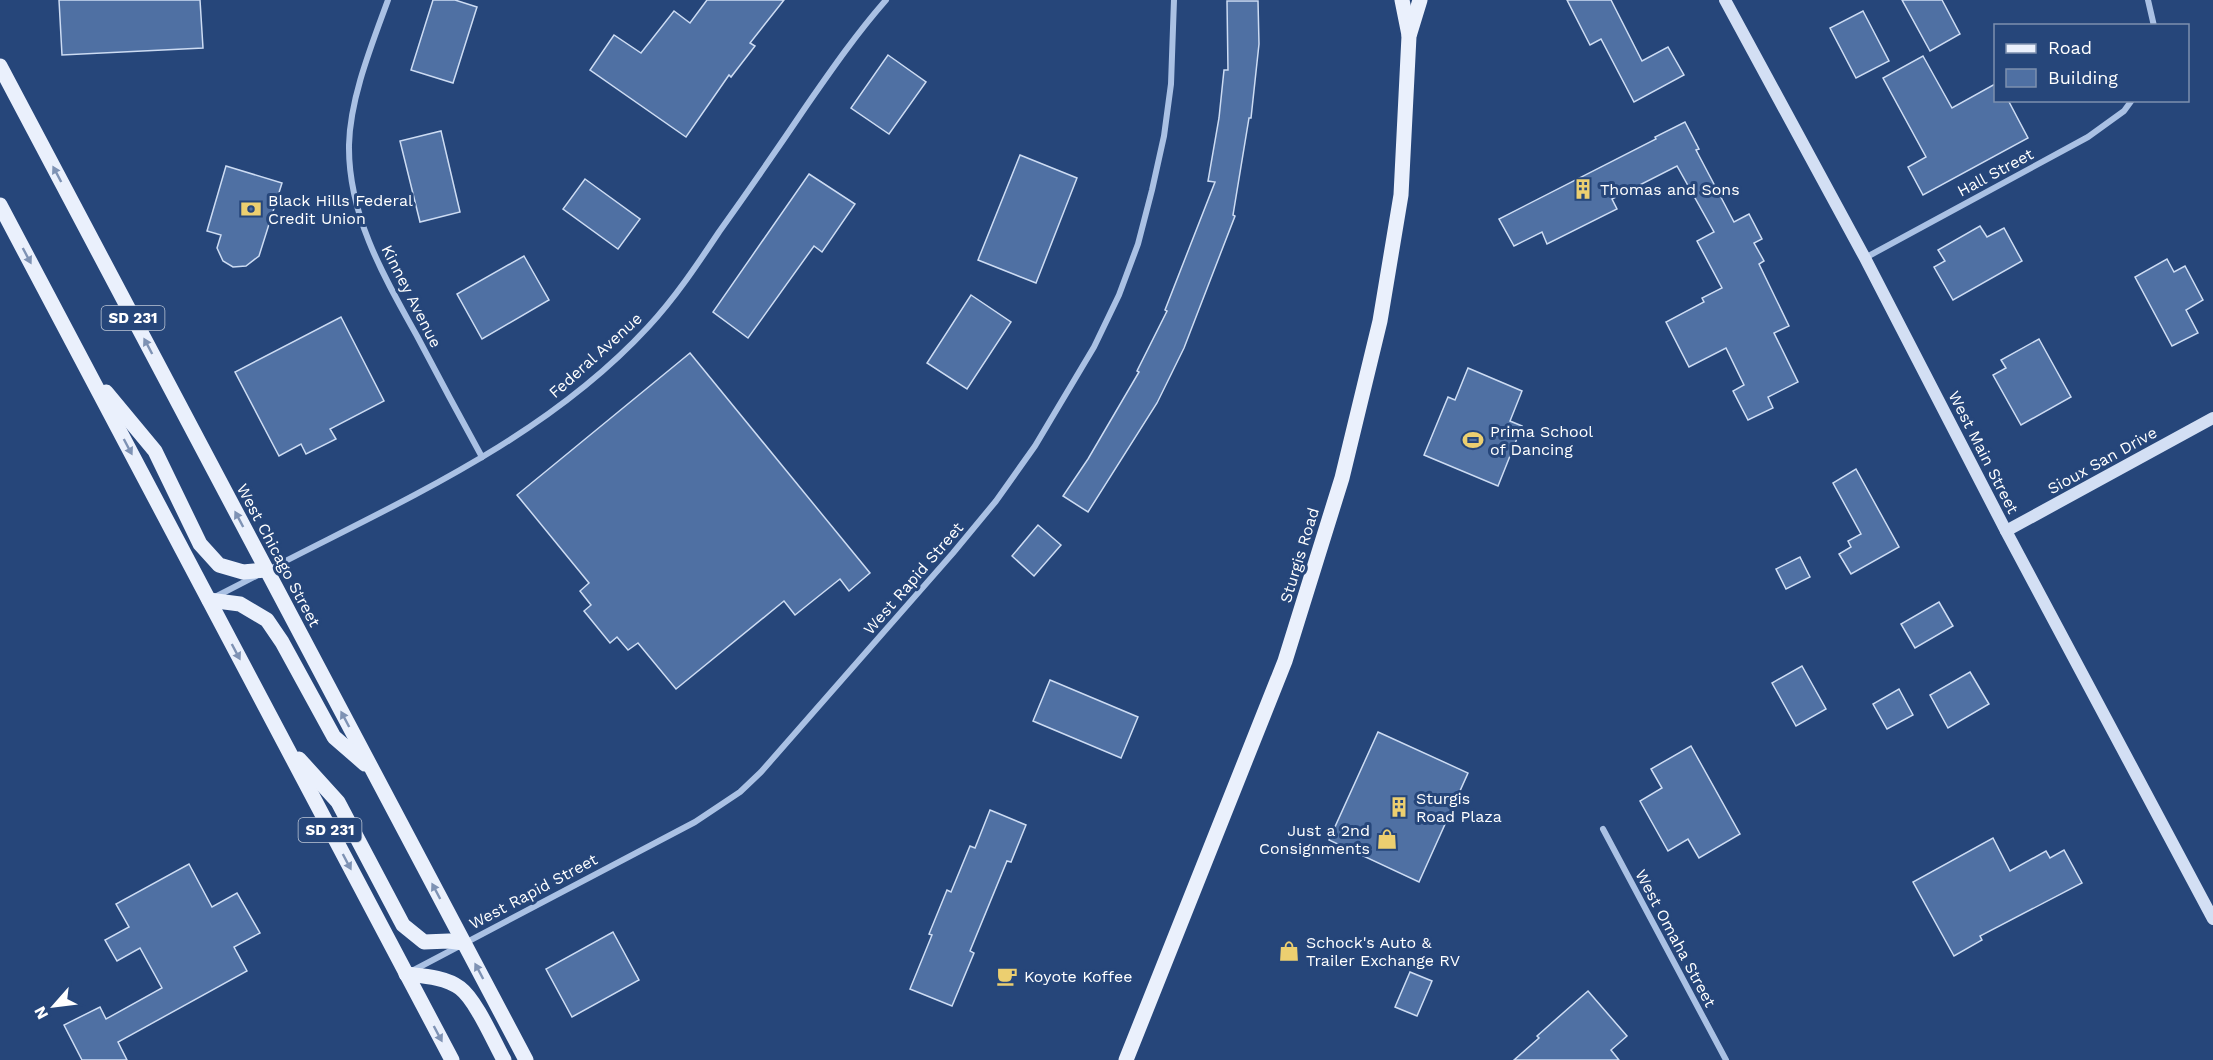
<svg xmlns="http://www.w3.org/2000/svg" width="2213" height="1060" font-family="'Work Sans',sans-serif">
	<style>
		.building { fill: #4f70a3; stroke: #cddcf3; stroke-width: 1.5 }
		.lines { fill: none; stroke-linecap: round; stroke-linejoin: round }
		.street { stroke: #aac1e4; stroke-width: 6 }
		.secondary { stroke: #d3dff4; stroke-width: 12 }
		.primary { stroke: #eaf0fc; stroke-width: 15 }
		.oneway { fill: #7e92b4 }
		.labels { text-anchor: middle; stroke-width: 6; stroke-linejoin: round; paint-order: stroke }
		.shield { fill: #26467a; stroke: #bec8d7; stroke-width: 1.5 }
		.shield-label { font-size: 15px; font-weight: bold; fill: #fff }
		.street-label { font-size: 16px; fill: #fff; stroke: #26467a }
		.poi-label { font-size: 16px; fill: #fff; stroke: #26467a; text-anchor: start }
	</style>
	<rect width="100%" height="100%" fill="#26467a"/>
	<g class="building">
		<polygon points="59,0 200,0 203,48 62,55"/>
		<polygon points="433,0 455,0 477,7 453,83 411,70"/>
		<polygon points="707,0 784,0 750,43 755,46 731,77 729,75 686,137 590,70 614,35 641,53 674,11 690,23"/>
		<polygon points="1567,0 1611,0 1642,61 1668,47 1684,75 1634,102 1601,39 1590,45"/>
		<polygon points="1902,0 1942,0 1960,34 1930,51"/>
		<polygon points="1227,1 1258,1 1259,44 1251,118 1249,118 1233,215 1235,216 1184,348 1157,403 1088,512 1063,496 1088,459 1139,372 1137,371 1167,311 1165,310 1215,182 1208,181 1219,118 1224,70 1228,70"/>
		<polygon points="1863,11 1889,61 1856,78 1830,28"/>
		<polygon points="888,55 926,82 889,134 851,108"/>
		<polygon points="1923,56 1952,108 1995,84 1995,100 2008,100 2028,138 1923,195 1908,167 1926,157 1883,78"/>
		<polygon points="1685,122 1699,149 1696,150 1734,222 1749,214 1762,239 1754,243 1764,261 1759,264 1789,326 1774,333 1798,382 1768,397 1773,408 1748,420 1733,391 1744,385 1726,348 1689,367 1666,322 1704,302 1702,298 1722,288 1697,241 1714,232 1677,166 1612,199 1617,209 1547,244 1542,232 1514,246 1499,219 1656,139 1655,137"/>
		<polygon points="441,131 460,212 420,222 400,141"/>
		<polygon points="1020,155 1077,178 1036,283 978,260"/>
		<polygon points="226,166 282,183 259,256 246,266 233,267 223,261 217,248 221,235 207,231"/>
		<polygon points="809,174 855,204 822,252 814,246 748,338 713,312"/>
		<polygon points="585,179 640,219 618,249 563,209"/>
		<polygon points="1980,226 1987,237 2004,228 2022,261 1953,300 1934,267 1945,261 1938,250"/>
		<polygon points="524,256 549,300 482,339 457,294"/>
		<polygon points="2167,259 2174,272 2185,266 2203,300 2186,310 2198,333 2172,346 2135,277"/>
		<polygon points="971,295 1011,322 967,389 927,363"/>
		<polygon points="341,317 384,401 330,429 336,439 306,454 301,444 279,456 235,372"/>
		<polygon points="2039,339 2071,397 2021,425 1993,375 2006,368 2001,360"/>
		<polygon points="690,353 870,573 849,591 840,579 795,615 784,601 676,689 638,643 628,650 617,637 610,643 584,611 591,605 580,591 589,583 517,495"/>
		<polygon points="1468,368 1522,391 1510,421 1522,426 1498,486 1424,455 1448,397 1455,400"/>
		<polygon points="1856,469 1899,547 1851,574 1839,554 1851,547 1848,541 1861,534 1833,483"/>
		<polygon points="1038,525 1061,545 1034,576 1012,556"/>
		<polygon points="1800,557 1810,577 1786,589 1776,569"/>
		<polygon points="1939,602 1953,626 1915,648 1901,624"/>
		<polygon points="1802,666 1826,709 1796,726 1772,683"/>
		<polygon points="1970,672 1989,704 1948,728 1930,695"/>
		<polygon points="1050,680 1138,717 1121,758 1033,721"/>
		<polygon points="1899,689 1913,715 1887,729 1873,704"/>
		<polygon points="1378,732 1468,773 1419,882 1329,840"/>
		<polygon points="1691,746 1740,834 1699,858 1688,839 1668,851 1640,801 1662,788 1651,769"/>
		<polygon points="990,810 1026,825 1011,862 1007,861 970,951 974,953 952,1006 910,989 932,935 929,934 947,890 951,892 970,846 975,848"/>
		<polygon points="1993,838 2010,871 2046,851 2050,858 2064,850 2082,883 1980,936 1982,940 1954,956 1913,882"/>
		<polygon points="189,864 212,907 237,893 260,933 234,947 247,971 118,1042 127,1060 82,1060 64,1025 100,1007 106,1019 162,988 140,948 117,961 105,940 129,927 116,904"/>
		<polygon points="613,932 639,980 572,1017 546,969"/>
		<polygon points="1410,972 1432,981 1417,1016 1395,1007"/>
		<polygon points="1588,991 1627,1036 1611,1050 1619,1060 1514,1060 1539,1038 1537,1036"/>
	</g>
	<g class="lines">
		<g class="street">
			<path d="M388 0C372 44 350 98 349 145 348 215 384 277 417 336 438 376 460 417 482 457"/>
			<polyline points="2148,0 2154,26"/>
			<polyline points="1865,258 2088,137 2124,111 2132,100"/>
			<path d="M268 570C401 501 545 439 648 327 675 298 697 265 719 232 749 190 778 148 807 105 832 69 857 33 886 0"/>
			<polyline points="215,597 256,576"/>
			<polyline points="1603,829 1726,1060"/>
			<polyline points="412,971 695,822 740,792 761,772 953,553 996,501 1035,446 1094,347 1119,295 1138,244 1152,190 1164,136 1171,84 1174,0"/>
		</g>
		<g class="secondary">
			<polyline points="1725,0 1865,258 2006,531 2213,919"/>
			<polyline points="2006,531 2213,418"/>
		</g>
		<g class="primary">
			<polyline points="1402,0 1409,35"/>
			<polyline points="0,66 526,1060"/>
			<polyline points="0,205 452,1060"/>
			<polyline points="106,392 155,451 200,544 219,565 243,572 266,570"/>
			<polyline points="209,600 240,604 267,620 282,642 334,737 365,764"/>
			<polyline points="299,759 338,802 403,925 424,942 449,941 464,943"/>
			<path d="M406 974C423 976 445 977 460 988 476 1000 494 1042 504 1060"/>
			<polyline points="1126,1060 1285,661 1342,478 1380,321 1401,195 1409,36 1420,0"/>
		</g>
	</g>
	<defs><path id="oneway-solid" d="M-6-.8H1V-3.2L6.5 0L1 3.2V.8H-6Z" transform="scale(1.5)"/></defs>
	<g class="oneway">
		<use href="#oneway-solid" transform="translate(57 174) rotate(-118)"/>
		<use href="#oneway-solid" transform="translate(27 256) rotate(62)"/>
		<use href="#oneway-solid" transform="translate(148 346) rotate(-118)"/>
		<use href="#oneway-solid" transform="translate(128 447) rotate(62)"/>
		<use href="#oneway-solid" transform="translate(239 519) rotate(-118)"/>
		<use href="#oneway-solid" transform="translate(236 652) rotate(62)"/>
		<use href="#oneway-solid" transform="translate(345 719) rotate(-118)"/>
		<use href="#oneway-solid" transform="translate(347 862) rotate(62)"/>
		<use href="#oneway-solid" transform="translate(436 891) rotate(-118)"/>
		<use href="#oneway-solid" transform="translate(479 971) rotate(-118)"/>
		<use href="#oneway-solid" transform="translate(438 1034) rotate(62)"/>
	</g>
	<defs>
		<g id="building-bare" transform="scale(1.62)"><path d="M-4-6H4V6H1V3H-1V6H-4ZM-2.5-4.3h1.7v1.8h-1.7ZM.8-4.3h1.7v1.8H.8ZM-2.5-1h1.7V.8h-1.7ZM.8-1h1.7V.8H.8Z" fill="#eccf70" stroke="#26467a" stroke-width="2.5" paint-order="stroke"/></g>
		<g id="bank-bare" transform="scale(1.62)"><path d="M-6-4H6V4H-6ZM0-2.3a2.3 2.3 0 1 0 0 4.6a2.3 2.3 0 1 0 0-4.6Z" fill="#eccf70" stroke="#26467a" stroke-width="2.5" paint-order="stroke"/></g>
		<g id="stadium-bare" transform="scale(1.62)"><path d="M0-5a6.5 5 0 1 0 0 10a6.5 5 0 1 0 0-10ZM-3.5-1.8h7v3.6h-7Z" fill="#eccf70" stroke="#26467a" stroke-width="2.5" paint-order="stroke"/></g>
		<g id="shop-bare" transform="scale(1.62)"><path d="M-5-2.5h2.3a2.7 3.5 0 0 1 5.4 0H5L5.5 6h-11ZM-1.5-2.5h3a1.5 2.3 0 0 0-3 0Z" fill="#eccf70" stroke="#26467a" stroke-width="2.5" paint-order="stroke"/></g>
		<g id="cafe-bare" transform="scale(1.62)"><path d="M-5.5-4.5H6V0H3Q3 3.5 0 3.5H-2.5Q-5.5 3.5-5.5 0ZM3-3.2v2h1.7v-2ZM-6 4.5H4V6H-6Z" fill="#eccf70" stroke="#26467a" stroke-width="2.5" paint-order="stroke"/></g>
	</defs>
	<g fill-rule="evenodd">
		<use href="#building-bare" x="1583" y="189"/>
		<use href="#bank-bare" x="251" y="209"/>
		<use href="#stadium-bare" x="1473" y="440"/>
		<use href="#building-bare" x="1399" y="807"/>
		<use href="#shop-bare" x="1387" y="839"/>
		<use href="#shop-bare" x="1289" y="951"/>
		<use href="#cafe-bare" x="1007" y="976"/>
	</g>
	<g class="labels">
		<g class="shield">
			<rect x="101.5" y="306" width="63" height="24" rx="4.5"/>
			<rect x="298.5" y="818" width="63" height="24" rx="4.5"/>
		</g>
		<g class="shield-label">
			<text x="133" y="323">SD 231</text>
			<text x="330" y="835">SD 231</text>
		</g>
		<g class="street-label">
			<text transform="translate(1995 172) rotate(-28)" y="6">Hall Street</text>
			<text transform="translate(412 296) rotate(63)" y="6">Kinney Avenue</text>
			<text transform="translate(595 355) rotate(-42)" y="6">Federal Avenue</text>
			<text transform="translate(1984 452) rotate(63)" y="6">West Main Street</text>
			<text transform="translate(2102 460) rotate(-29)" y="6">Sioux San Drive</text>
			<text transform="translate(279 555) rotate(62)" y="6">West Chicago Street</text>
			<text transform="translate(1299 555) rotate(-73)" y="6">Sturgis Road</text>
			<text transform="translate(913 578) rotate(-49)" y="6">West Rapid Street</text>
			<text transform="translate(533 891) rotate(-28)" y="6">West Rapid Street</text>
			<text transform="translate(1676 938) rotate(62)" y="6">West Omaha Street</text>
		</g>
		<g class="poi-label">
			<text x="1600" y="195">Thomas and Sons</text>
			<text x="268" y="206">Black Hills Federal<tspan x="268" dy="18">Credit Union</tspan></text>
			<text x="1490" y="437">Prima School<tspan x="1490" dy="18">of Dancing</tspan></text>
			<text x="1416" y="804">Sturgis<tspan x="1416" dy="18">Road Plaza</tspan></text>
			<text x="1370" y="836" text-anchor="end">Just a 2nd<tspan x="1370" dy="18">Consignments</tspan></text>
			<text x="1306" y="948">Schock's Auto &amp;<tspan x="1306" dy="18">Trailer Exchange RV</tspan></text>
			<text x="1024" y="982">Koyote Koffee</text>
		</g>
	</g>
	<rect x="1994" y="24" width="195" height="78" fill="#26467a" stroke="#7d90af" stroke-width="1.5"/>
	<rect x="2006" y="44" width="30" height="9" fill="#eaf0fc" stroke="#7d90af" stroke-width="1.5"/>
	<text x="2048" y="54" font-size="18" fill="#ffffff">Road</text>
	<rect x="2006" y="69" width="30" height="18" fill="#4f70a3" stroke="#7d90af" stroke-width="1.5"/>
	<text x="2048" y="84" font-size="18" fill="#ffffff">Building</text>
	<g transform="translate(54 1006) rotate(242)" stroke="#26467a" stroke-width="4.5" paint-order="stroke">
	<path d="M0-4.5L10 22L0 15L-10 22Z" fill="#ffffff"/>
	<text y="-9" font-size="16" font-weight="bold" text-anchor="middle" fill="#ffffff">N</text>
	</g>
</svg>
